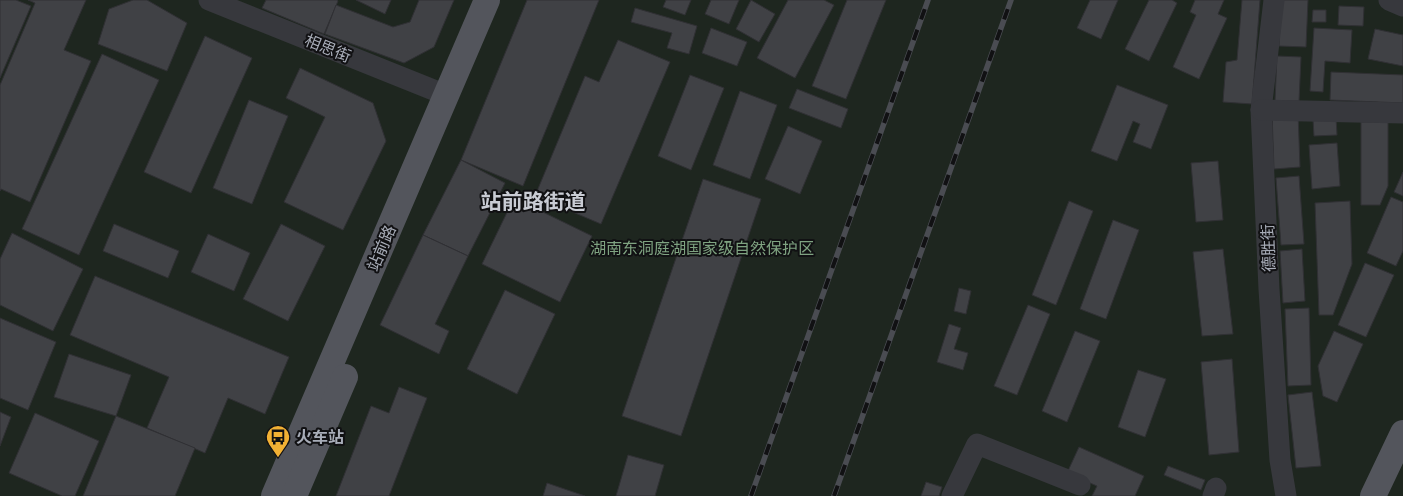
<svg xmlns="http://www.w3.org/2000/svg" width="1403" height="496" font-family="'Exo 2','Noto Sans SC',sans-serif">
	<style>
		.green { fill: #1e261f }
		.building { fill: #404145; stroke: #303034 }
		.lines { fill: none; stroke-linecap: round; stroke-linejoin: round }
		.minor { stroke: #37383d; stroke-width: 21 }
		.major { stroke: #53555c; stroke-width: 26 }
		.rail-casing { stroke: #4a4c52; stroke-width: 5.5 }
		.rail { stroke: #111113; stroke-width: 4; stroke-dasharray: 11; stroke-linecap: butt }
		.labels { text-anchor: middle; stroke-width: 4; stroke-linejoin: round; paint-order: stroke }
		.street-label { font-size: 16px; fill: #a8adb8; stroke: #111113 }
		.park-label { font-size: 16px; fill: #7fa381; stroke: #111113 }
		.poi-label { font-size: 16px; font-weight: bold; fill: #a8adb8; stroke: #111113; text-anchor: start }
		.district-label { font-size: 21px; font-weight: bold; fill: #c9ccd4; stroke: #111113 }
	</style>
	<rect width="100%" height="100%" fill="#161618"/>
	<rect class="green" x="0" y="0" width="1403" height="496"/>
	<g class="building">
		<polygon points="0,0 16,0 31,6 0,78"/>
		<polygon points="28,0 86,0 64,50 91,61 30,202 1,189 0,191 0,85 35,3"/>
		<polygon points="133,0 147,0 187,23 167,71 98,44 109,9"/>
		<polygon points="266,0 337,0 338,1 324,34 262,8"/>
		<polygon points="356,0 391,0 385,14"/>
		<polygon points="419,0 454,0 434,47 404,63 325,34 336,5 393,27 410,22"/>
		<polygon points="527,0 599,0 523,186 461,160"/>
		<polygon points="666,0 691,0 685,15 663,7"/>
		<polygon points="711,0 739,0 729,24 705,14"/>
		<polygon points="751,0 775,14 759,42 736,29"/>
		<polygon points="788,0 824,0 834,5 795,78 757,58"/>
		<polygon points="847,0 886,0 846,99 812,86"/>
		<polygon points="1090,0 1118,0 1101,39 1077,28"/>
		<polygon points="1149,0 1172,0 1177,3 1149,61 1125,49"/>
		<polygon points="1195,0 1224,0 1218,14 1227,18 1199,79 1173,67 1196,15 1190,12"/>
		<polygon points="1242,0 1260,0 1252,104 1223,102 1226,62 1237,60"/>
		<polygon points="1281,0 1308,0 1306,47 1279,46"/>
		<polygon points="1339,6 1364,7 1363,26 1338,25"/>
		<polygon points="635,8 697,26 689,54 667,48 672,33 631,22"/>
		<polygon points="1313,10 1326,10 1326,22 1312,22"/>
		<polygon points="711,28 747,42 737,66 702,53"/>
		<polygon points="1314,28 1352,30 1350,63 1325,61 1323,92 1310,91"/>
		<polygon points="1375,29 1403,35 1403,66 1368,59"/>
		<polygon points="205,36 252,58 191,193 144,172"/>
		<polygon points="618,40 670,62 601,224 535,196 585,76 599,82"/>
		<polygon points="102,54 159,80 79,255 22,229"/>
		<polygon points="1277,56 1301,57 1299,101 1275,101"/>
		<polygon points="300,68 373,103 386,141 343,230 284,202 325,117 286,98"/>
		<polygon points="1331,72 1403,75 1403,103 1330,100"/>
		<polygon points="690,75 724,88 691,170 658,156"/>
		<polygon points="1117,85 1168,105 1151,149 1133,142 1140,124 1133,121 1117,161 1091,151"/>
		<polygon points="797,89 848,109 841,128 789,108"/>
		<polygon points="740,91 777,105 750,179 713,165"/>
		<polygon points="249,100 288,116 252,204 213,188"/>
		<polygon points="1298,112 1300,167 1274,169 1272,113"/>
		<polygon points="1336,117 1337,135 1314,136 1313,119"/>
		<polygon points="1361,122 1388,122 1388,186 1380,205 1361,205"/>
		<polygon points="788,126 822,141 800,194 765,179"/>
		<polygon points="1337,143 1340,186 1312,189 1309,145"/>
		<polygon points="461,160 505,183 468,256 423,235"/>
		<polygon points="1218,161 1223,220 1196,222 1191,163"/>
		<polygon points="1403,172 1403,196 1394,192"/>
		<polygon points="1299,176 1304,244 1281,245 1276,178"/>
		<polygon points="703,179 761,199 681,436 622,416"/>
		<polygon points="1391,197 1403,202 1403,251 1396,266 1367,253"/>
		<polygon points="514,198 592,236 560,302 482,264"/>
		<polygon points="1069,201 1093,211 1056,305 1032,295"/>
		<polygon points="1350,201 1352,264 1333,315 1319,315 1315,203"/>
		<polygon points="1113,220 1139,230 1106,319 1080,309"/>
		<polygon points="114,224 179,251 168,278 103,251"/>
		<polygon points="281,224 325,246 288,321 243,299"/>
		<polygon points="12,233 83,269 53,331 0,305 0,259"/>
		<polygon points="208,234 250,253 234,291 191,272"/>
		<polygon points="423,235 468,256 435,324 449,331 439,354 380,325"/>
		<polygon points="1223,249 1233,334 1202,336 1193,252"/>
		<polygon points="1302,249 1305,301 1283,303 1280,251"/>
		<polygon points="1365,263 1394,275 1366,337 1338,325"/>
		<polygon points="95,276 289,357 265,414 228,398 205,453 147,428 169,377 70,335"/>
		<polygon points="959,288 971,291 966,314 954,311"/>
		<polygon points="505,290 555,314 517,394 467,369"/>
		<polygon points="1028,305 1050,314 1017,395 994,386"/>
		<polygon points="1309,308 1311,385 1288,386 1285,309"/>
		<polygon points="0,318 56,342 28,410 0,398"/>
		<polygon points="949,324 961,328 954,349 968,353 963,370 937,362"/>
		<polygon points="1075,331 1100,341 1067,422 1042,411"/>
		<polygon points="1334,331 1363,344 1337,402 1323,396 1318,366"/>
		<polygon points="69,354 131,375 116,416 54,397"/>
		<polygon points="1232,359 1239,452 1209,455 1201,362"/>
		<polygon points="1138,370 1166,379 1145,437 1118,427"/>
		<polygon points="399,387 427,398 389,496 336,496 371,406 389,413"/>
		<polygon points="1312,392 1321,466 1296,468 1288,395"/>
		<polygon points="0,412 11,417 0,446"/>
		<polygon points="35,413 99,441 75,496 62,496 9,473"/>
		<polygon points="116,416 195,448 175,496 83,496"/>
		<polygon points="1079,447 1144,476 1135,496 1092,496 1097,486 1067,473"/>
		<polygon points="628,455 664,465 655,496 616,496"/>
		<polygon points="1168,466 1205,480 1201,490 1164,475"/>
		<polygon points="926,482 942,487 939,496 921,496"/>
		<polygon points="547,483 585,496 543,496"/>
	</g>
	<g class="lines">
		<g class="minor">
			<polyline points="209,0 446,95"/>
			<polyline points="1274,0 1261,110 1269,289 1280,460 1286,496"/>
			<polyline points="1389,0 1403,6"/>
			<polyline points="1261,110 1403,113"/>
			<polyline points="952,496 977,444 1080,485"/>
			<polyline points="1213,496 1216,488"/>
		</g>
		<g class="major">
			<polyline points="274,496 487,0"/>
			<polyline points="294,496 345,377"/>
			<polyline points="1373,496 1403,433"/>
		</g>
		<g class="rail-casing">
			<g id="rail">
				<polyline points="751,496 928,0"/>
				<polyline points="834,496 1011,0"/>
			</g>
		</g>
		<use href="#rail" class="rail"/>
	</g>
	<defs>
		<g id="bus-pin" transform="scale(1.25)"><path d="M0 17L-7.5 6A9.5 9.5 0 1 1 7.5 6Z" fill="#f2b134" stroke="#111113"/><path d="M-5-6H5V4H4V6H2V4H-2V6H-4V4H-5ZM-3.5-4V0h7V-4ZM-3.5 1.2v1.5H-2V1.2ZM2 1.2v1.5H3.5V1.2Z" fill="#111"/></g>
	</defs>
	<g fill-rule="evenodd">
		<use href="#bus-pin" x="278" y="437"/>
	</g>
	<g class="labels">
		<g class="street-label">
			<text transform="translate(328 48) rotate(22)" y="6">相思街</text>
			<text transform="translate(381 248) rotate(-67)" y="6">站前路</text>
			<text transform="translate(1268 248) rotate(-92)" y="6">德胜街</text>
		</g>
		<g class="park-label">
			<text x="702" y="254">湖南东洞庭湖国家级自然保护区</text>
		</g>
		<g class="poi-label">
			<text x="296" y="443">火车站</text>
		</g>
		<g class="district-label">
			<text x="533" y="209">站前路街道</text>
		</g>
	</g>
</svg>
